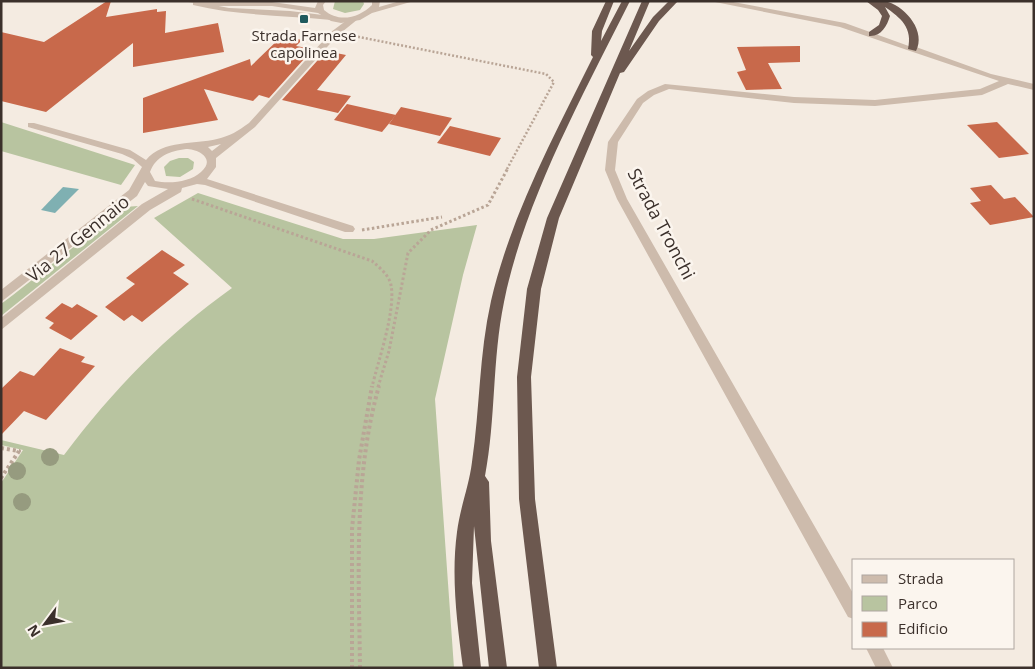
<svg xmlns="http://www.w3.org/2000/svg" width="1035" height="669" font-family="'Open Sans',sans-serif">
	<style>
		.green { fill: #b8c4a0 }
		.water { fill: #7fb0b2 }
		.building { fill: #c8694b }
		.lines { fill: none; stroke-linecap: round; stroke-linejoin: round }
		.path-far2 { stroke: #b9a596; stroke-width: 2.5; stroke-dasharray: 2 2; stroke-linecap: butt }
		.path-far1 { stroke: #b9a596; stroke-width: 3; stroke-dasharray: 2.5 2.5; stroke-linecap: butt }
		.path { stroke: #b9a596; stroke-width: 4; stroke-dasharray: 3 3; stroke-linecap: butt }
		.service { fill: #cdbbac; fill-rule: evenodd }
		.minor { fill: #cdbbac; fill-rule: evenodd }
		.tertiary { fill: #cdbbac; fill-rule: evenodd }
		.trunk { fill: #6c584f; fill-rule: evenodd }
		.tree { fill: #969b7f }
		.poi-dot { fill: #1f5a5e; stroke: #fbf5ee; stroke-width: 2 }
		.labels { text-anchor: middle; stroke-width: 5; stroke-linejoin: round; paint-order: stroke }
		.far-poi-label { font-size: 15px; fill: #3b302b; stroke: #fbf5ee }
		.street-label { font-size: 18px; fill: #3b302b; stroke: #fbf5ee }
	</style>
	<rect width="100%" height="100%" fill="#f4ebe1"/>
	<g class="green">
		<polygon points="335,1 363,1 364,4 360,10 345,13 333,9"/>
		<polygon points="1,122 135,165 121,185 1,151"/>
		<polygon points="179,158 188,158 194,162 193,169 180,177 166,176 164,167 170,161"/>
		<path d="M198 193 343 239H374L477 225 463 275 435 399 454 668H1V483L23 450 1 445V440L64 455C113 390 166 335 232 288L154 218Z"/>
		<polygon points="138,206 1,316 1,304 13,295 124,207"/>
	</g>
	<polygon class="water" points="63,187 79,189 55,213 41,210"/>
	<g class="building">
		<polygon points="107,1 111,1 106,17 157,9 157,12 166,11 165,33 218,23 224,52 133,67 133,43 46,112 1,101 1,32 44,42"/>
		<polygon points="282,36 302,40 296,46 313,49 269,98 259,95 253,101 204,89 218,120 143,133 143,98 250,59 251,66"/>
		<polygon points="800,46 800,62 768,63 782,89 746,90 737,72 746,70 737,47"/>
		<polygon points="326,51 346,55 317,90 351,96 338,113 282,100"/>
		<polygon points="347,104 396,115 382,132 334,120"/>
		<polygon points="401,107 452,118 440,136 389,124"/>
		<polygon points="997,122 1029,154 999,158 967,125"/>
		<polygon points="450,126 501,138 490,156 437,143"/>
		<polygon points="991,185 1004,199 1015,197 1034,217 990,225 970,203 981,201 970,188"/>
		<polygon points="162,250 185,265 173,273 189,284 142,322 132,315 124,321 105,307 135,284 126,278"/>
		<polygon points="62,303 72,308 77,304 98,316 71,340 49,328 54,323 45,318"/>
		<polygon points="60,348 85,357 81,362 95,366 46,420 24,411 1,435 1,389 20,371 34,376"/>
	</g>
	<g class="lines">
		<polyline class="path-far2" points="354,36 546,74 554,82 507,169"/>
		<g class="path-far1">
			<path d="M192 199 372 261C379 267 389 275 391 285 396 311 378 361 372 387"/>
			<polyline points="362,230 442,217"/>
			<polyline points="378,387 389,351 408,253 431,230 488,205 508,168"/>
		</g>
		<g class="path">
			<polyline points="1,448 19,451 1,478"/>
			<polyline points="352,668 352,529 359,460 372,386"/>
			<path d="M360 668C359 575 353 477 379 386"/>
		</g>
		<path class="service" d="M193 1 229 8 290 11 331 16 335 18 331 20C285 15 238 16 193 5Z"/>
		<g class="minor">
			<path d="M351 17 358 19 337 36 255 127 216 158V167L207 179 353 226 355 229 353 232H345L205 185 197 184 182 188 181 192 150 210 1 330V318L142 204 168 189 148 186 145 182 137 196 1 302V290L129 190 142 167 133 159 122 154 28 127V123H34L130 150 146 160C164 139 194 145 217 139 230 136 238 131 249 123L331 32ZM221 144 212 151 208 147ZM186 149C199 149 216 159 201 172 190 182 170 184 155 181L150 172C156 156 170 151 186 149Z"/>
			<polygon points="910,47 916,47 991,74 1034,84 1034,90 1008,84 982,95 875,106 794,103 669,89 654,95 643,103 618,142 615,170 627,199 854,595 854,619 848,617 617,199 605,170 608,142 637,99 648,91 665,84 794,97 875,100 980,89 999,81 910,51"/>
			<polygon points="866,648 883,648 893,668 876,668"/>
		</g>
		<g class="tertiary">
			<path d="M182 1 272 2 315 8 318 1H326L323 5 324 10C339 23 359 18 372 5V1H380L379 7 400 1H414L372 13 360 20 341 23 331 21 318 13 272 6H214Z"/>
			<polygon points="710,1 728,1 845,23 917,49 910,51 840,27"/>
		</g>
		<g class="trunk">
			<path d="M606 1H614L602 31 601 41 622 1H630C584 93 524 201 504 302 492 360 496 419 485 476L489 482 491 541 507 668H489L474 526 472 583 481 668H463C457 623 451 577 457 532 460 508 469 486 472 462 480 408 479 354 491 301 511 215 554 136 593 57L591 55 592 31Z"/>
			<polygon points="642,1 650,1 629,51 653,17 669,1 678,1 659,21 624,72 620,73 559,218 541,289 531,377 535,499 557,668 539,668 519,499 517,377 527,289 547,218"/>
			<path d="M866 1C873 1 881 0 888 2 907 8 926 32 916 51L908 49C913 28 901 18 885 7L890 16C887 26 881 37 869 36V32L879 25 882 16 878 10Z"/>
		</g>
	</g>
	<g class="tree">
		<circle cx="50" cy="457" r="9"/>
		<circle cx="17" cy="471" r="9"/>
		<circle cx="22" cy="502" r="9"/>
	</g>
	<rect class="poi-dot" x="299" y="14" width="10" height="10" rx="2.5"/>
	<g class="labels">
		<g class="far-poi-label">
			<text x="304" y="41">Strada Farnese<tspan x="304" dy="17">capolinea</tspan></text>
		</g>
		<g class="street-label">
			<text transform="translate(661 224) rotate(62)" y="6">Strada Tronchi</text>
			<text transform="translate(78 239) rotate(-39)" y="6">Via 27 Gennaio</text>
		</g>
	</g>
	<rect width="1035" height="669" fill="none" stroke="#3b302b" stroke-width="5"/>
	<rect x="852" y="559" width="162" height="90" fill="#fbf5ee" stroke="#aea6a0"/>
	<rect x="862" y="575" width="25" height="8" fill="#cdbbac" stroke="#aea6a0"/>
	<text x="898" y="584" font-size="15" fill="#3b302b">Strada</text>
	<rect x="862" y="596" width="25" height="15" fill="#b8c4a0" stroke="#aea6a0"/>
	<text x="898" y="609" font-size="15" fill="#3b302b">Parco</text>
	<rect x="862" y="622" width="25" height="15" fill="#c8694b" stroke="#aea6a0"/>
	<text x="898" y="634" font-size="15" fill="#3b302b">Edificio</text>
	<g transform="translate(45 624) rotate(238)" stroke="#fbf5ee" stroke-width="4" paint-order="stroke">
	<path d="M0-4L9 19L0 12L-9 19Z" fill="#3b302b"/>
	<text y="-8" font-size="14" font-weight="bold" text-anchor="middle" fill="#3b302b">N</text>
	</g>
</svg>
